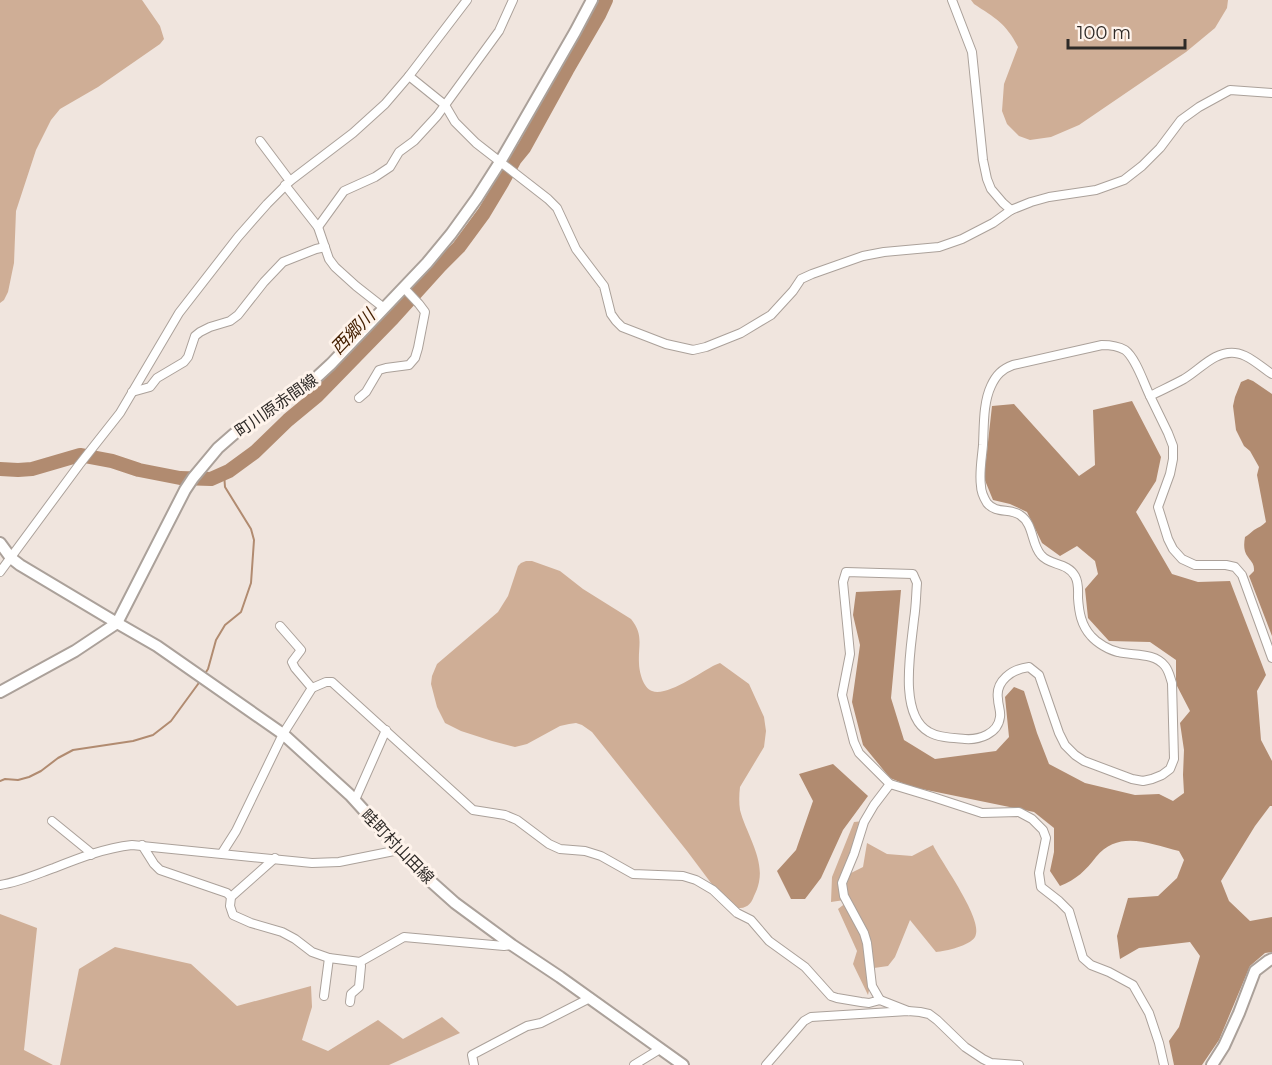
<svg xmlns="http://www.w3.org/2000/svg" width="1272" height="1065" font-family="Montserrat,'Noto Sans JP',sans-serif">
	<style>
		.green { fill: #cfae96 }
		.water { fill: #b18b70 }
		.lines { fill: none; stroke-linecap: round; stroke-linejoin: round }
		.stream { stroke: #b18b70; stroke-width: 2 }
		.river { stroke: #b18b70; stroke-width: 14 }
		.minor-casing { stroke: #aba19a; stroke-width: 10 }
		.tertiary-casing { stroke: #aba19a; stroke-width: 14 }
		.secondary-casing { stroke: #aba19a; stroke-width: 14 }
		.minor { stroke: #fff; stroke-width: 8 }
		.tertiary { stroke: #fff; stroke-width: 10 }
		.secondary { stroke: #fff; stroke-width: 10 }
		.labels { text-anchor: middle; stroke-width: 6; stroke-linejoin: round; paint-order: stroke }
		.street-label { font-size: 16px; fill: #2e2a27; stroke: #fef3eb }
		.water-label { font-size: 18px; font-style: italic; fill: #441f00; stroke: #fef3eb }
	</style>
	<rect width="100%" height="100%" fill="#f0e5de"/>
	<g class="green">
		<polygon points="0,0 142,0 160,26 164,39 160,44 98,87 60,109 51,120 36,150 16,211 14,263 8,292 4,300 0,303"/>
		<path d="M971 0H1228L1227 8 1215 28 1186 52 1079 125 1051 137 1030 140 1019 136 1007 124 1002 111 1004 84 1018 47C1006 23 995 18 974 4Z"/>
		<path d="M526 561H532L560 571 583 589 631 619C644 635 638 645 639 663 639 671 643 688 652 691 667 697 701 672 715 665L720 663 749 684 764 717 766 731 764 747 740 787C739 795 739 803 740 810 746 833 764 858 759 882 758 887 756 892 754 896 750 907 744 909 733 908L720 895 687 851 592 732 582 725 576 723 569 724 560 726 527 744 515 747 492 741 461 731 445 723 437 707 431 684 432 676 437 664 498 612 508 596 518 566 521 563Z"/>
		<path d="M864 821 849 874 863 867 867 843 887 854 912 856 933 845C941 862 985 921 975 937 969 946 946 951 936 952L910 920 895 957 888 966 874 968 868 995 853 964 857 951 838 909 851 899 831 902 832 877 854 822Z"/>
		<polygon points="0,914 37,928 24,1050 53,1065 0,1065"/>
		<polygon points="115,947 191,964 237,1006 311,986 312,1007 302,1040 328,1051 378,1020 403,1039 442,1017 460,1033 389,1065 60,1065 79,969"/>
	</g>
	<g class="water">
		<path d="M1248 379 1253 381 1272 394V636L1249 576 1254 571C1254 563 1252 563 1248 557 1243 551 1244 543 1245 537 1249 535 1251 532 1254 530 1259 527 1262 526 1266 522L1257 475 1259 467 1250 451 1244 446 1236 430 1233 406 1235 397 1241 382Z"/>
		<path d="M1132 401 1161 457 1156 481 1136 512 1172 574 1198 582 1230 581 1266 675 1257 691 1261 740 1272 761V806H1270L1255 826 1221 881 1229 901 1250 921 1272 917V952L1265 953 1250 966 1219 1040 1202 1065H1174L1169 1041 1179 1027 1200 956 1190 942 1139 948 1120 959 1117 936 1128 898 1158 896 1177 878 1184 860 1179 851C1150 844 1119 829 1096 857 1086 870 1076 880 1060 886L1050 871 1054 852V828L1034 812 912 787 890 778 863 745 852 702 860 645 853 615 856 592 901 590 891 698 904 740 935 759 996 751 1009 737 1005 697 1014 687 1024 691 1037 733 1049 764 1085 783 1135 795 1159 794 1173 801 1184 793 1183 775 1184 750 1180 723 1190 711 1176 684V660L1150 642 1109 641 1088 618 1085 589 1098 574 1095 561 1077 546 1060 556 1042 543 1027 512 1010 504 993 500 984 478 992 406 1014 404 1079 476 1095 465 1093 410Z"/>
		<polygon points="833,764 868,796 843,830 821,878 805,899 791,899 777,871 796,850 813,801 799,774"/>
	</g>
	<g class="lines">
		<g class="stream">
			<polyline points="204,675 208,669 216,640 225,625 241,612 251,583 254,540 251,529 225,487 224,474"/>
			<polyline points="0,781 5,779 18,780 29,777 41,771 58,758 73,750 133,741 153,735 171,721 201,680"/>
		</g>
		<polyline class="river" points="0,469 18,470 32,469 80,455 112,461 139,470 180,478 211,479 229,471 255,452 288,420 317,396 393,318 440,266 459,247 484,213 502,183 515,159 524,148 567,70 599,15 606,0"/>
		<g class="minor-casing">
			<g id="minor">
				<polyline points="952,0 972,52 983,160 987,179 991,189 1003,203 1011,210"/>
				<polyline points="409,76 445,105 455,122 476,143 548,199 557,208 576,249 604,286 611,314 616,321 622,327 666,344 693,350 706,347 741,333 771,315 793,291 801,279 812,274 863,256 884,252 939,247 962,239 993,223 1011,210 1031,202 1049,197 1096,190 1124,180 1142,166 1160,148 1181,120 1199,107 1230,90 1272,93"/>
				<polyline points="260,141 290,181"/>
				<polyline points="285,185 318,227 329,259 335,267 356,286 384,308"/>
				<polyline points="318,227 344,191 375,177 390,167 399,152 414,141 437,116 499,31 513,0"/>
				<path d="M1272 374C1261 367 1248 354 1235 353 1214 351 1201 369 1184 379 1173 385 1162 390 1150 396L1168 433 1173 446V459L1170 474 1158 507 1168 539 1173 549 1182 559 1195 565H1226L1235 567 1242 575 1272 658"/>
				<polyline points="132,392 150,387 157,378 184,362 188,357 195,336 200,332 210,327 230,321 238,315 264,282 283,262 316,249 325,247"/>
				<path d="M1150 396C1144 384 1136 358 1125 350 1118 346 1110 345 1102 345L1013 365C1002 369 996 375 991 386 983 403 984 426 983 445 982 458 979 473 981 486 981 491 984 498 987 503 996 514 1010 508 1020 515 1034 524 1031 544 1041 555 1050 566 1067 562 1075 576 1079 583 1078 590 1078 598 1079 612 1081 625 1091 636 1097 643 1109 650 1118 652 1133 656 1154 652 1165 666 1169 671 1170 677 1172 683L1174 759 1170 769 1162 775 1152 779 1143 781 1132 779 1084 761 1075 755 1065 745 1059 733 1039 675 1029 667C1012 669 995 681 998 699 998 705 1001 711 1000 717 998 734 979 740 965 739 953 738 939 738 929 732 898 715 911 649 914 619 916 607 916 595 917 583L913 574 846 572 843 582 850 654 842 695 854 742 859 753 890 784 933 797 982 813 1019 812 1032 819 1043 830 1046 838 1039 873 1041 887 1059 901 1069 911 1083 958 1091 965 1109 972 1133 985 1149 1013 1159 1043 1164 1065"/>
				<polyline points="359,398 366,392 379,370 386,368 409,365 415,358 418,348 425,312 419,304 404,288"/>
				<polyline points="0,572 79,465 120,413 179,313 238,237 267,204 290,181 353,133 385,104 409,76 467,0"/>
				<polyline points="280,626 301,650 292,662 295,668 312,688"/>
				<polyline points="355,800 386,730"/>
				<polyline points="52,821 90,852 91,855"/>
				<polyline points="142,845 154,864 160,870 227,893 231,897 230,906 233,915 251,923 282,932 295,939 312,952 329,958 360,962 404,937 504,946 512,945"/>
				<polyline points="222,853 236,831 283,734 312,688 326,682 332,682 473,810 505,815 517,820 549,844 560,849 585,851 601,856 633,874 683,876 696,880 713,890 737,913 751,920 769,941 805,967 831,996 837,998 861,1002 869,1003 880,1000 908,1011"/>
				<path d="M0 885C19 882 37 874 54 868 79 858 105 848 132 845L312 863 339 862 394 851 399 849"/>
				<polyline points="231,897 275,858"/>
				<polyline points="324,996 329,958"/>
				<polyline points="880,1000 872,986 867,943 864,933 844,896 842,883 854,854 864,822 874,805 890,784"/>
				<polyline points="350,1002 351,994 359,987 361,966 360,962"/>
				<polyline points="474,1065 472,1055 527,1026 541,1023 590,998"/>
				<polyline points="634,1065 660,1049"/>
				<polyline points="766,1065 804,1021 811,1017 908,1011 920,1012 929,1014 937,1020 965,1047 983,1059 991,1063 1019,1065"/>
			</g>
		</g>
		<g class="tertiary-casing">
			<g id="tertiary">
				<polyline points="0,543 11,558 20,565 117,623"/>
				<polyline points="1212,1065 1224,1046 1239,1013 1255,971 1268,961 1272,959"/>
			</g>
		</g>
		<g class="secondary-casing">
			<g id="secondary">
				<polyline points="117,623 157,646 283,734 350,795 399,849 427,878 455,903 512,945 560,977 683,1065"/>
				<polyline points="0,692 75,651 117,623 185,490 193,478 218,448 234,434 318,376 331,364 427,263 451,234 477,198 500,162 575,32 592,0"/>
			</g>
		</g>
		<use href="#minor" class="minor"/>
		<use href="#tertiary" class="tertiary"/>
		<use href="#secondary" class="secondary"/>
	</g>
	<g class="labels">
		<g class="street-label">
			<text transform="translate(276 405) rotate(-35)" y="6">町川原赤間線</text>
			<text transform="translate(398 846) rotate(46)" y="6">畦町村山田線</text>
		</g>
		<g class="water-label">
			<text transform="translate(353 332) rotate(-46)" y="6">西郷川</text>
		</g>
	</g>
	<path d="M1068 39v9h117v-9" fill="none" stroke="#2e2a27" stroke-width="3"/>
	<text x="1077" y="39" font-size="18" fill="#2e2a27" stroke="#fef3eb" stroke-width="4.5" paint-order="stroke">100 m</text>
</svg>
